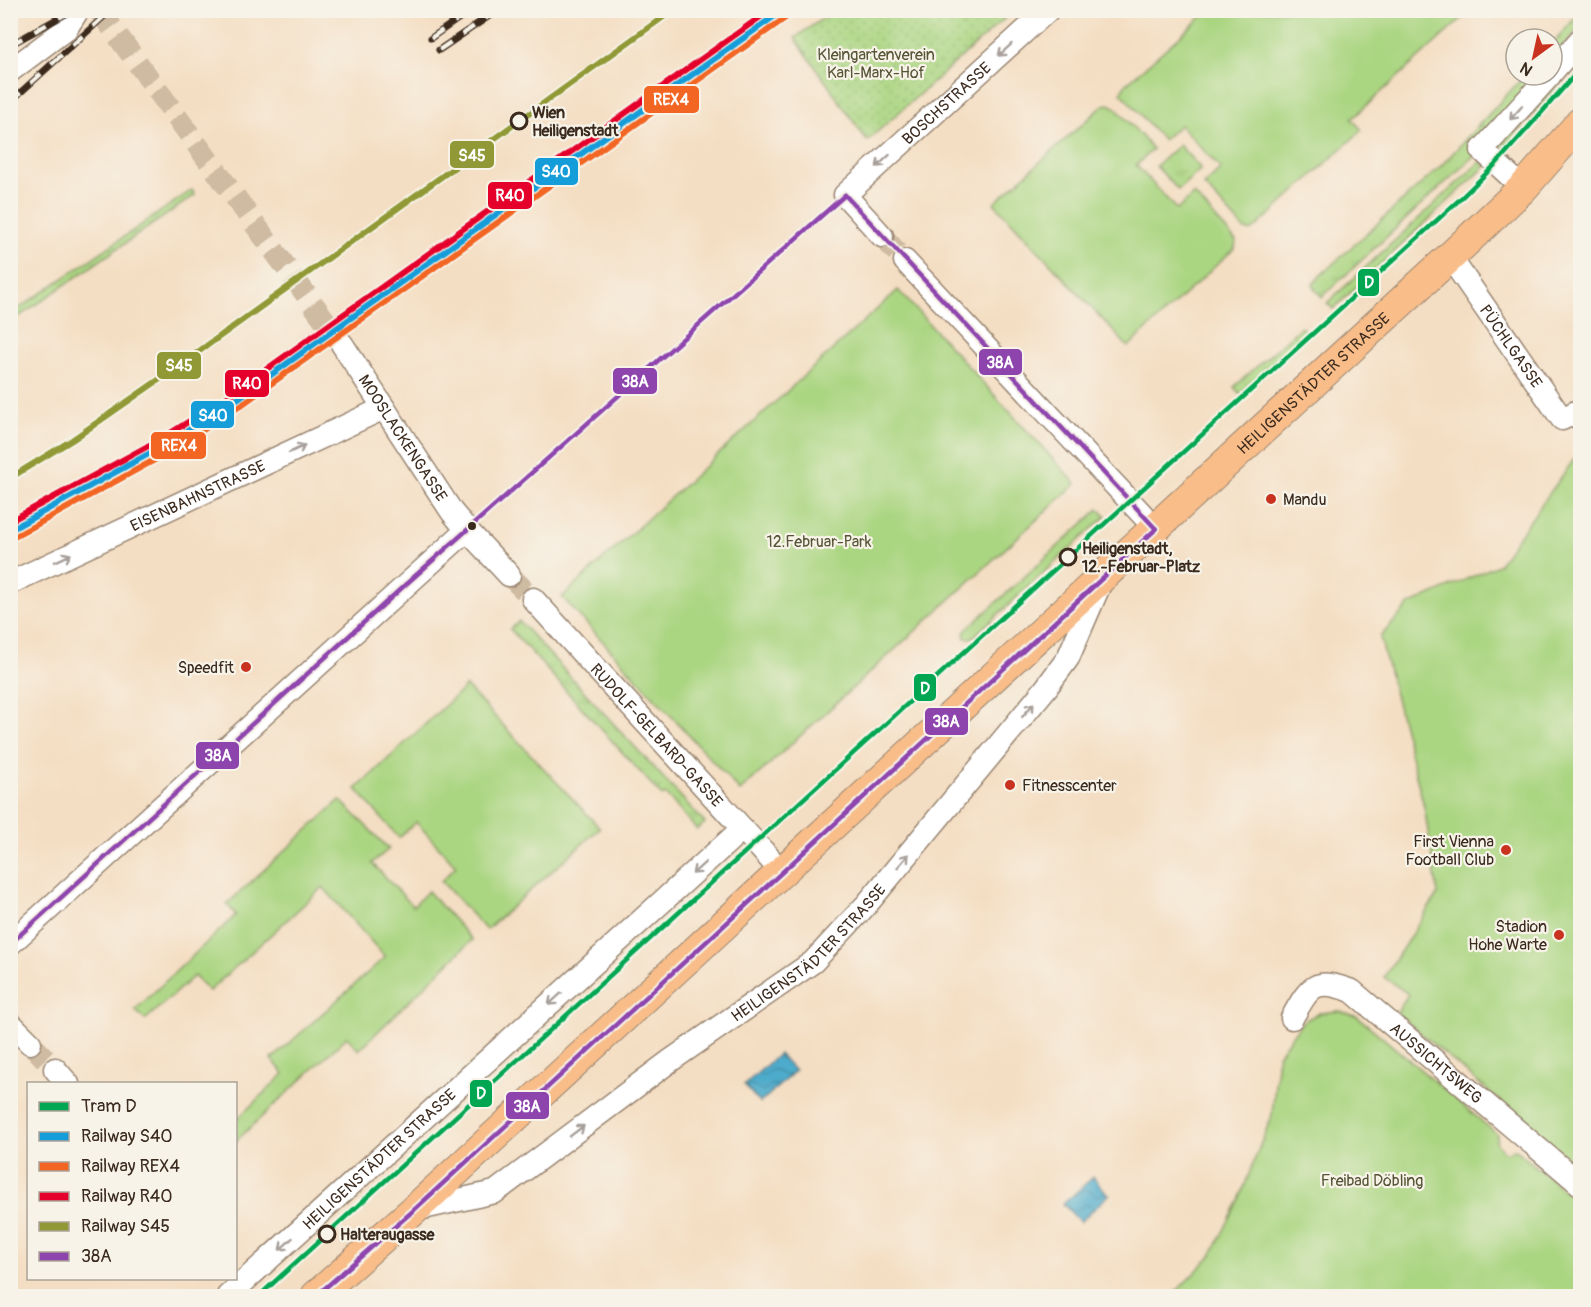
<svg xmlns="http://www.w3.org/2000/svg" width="1591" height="1307" font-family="Pangolin,sans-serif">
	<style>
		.grass { fill: url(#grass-tufts); stroke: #728050; stroke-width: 1.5 }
		.park { fill: #aad581; stroke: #728050; stroke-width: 1.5 }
		.garden { fill: url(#garden-dots); stroke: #728050; stroke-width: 1.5 }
		.water { fill: url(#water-waves); stroke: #446a74; stroke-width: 1.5 }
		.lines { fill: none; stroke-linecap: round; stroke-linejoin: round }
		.minor-tunnel { stroke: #cfbaa2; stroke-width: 22; stroke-dasharray: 22 11; stroke-linecap: butt }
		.minor-casing { stroke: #988470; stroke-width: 25 }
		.major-casing { stroke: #988470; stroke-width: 32 }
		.minor { stroke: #fff; stroke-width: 22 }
		.major { stroke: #f8bd89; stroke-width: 30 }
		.rail-casing { stroke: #3b2a1e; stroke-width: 7 }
		.rail { stroke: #f7f3e8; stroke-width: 4.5; stroke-dasharray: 14; stroke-linecap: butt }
		.bus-1-casing { stroke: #f7f3e8; stroke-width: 9 }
		.bus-1 { stroke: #8e44ad; stroke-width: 4.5 }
		.rail-1-casing { stroke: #f7f3e8; stroke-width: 10 }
		.rail-2-casing { stroke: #f7f3e8; stroke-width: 10 }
		.rail-3-casing { stroke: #f7f3e8; stroke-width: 10 }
		.rail-4-casing { stroke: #f7f3e8; stroke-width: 10 }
		.rail-1 { stroke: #159dd9; stroke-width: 6 }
		.rail-2 { stroke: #f26522; stroke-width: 6 }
		.rail-3 { stroke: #e4002b; stroke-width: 6 }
		.rail-4 { stroke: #909935; stroke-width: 6 }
		.tram-1-casing { stroke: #f7f3e8; stroke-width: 9 }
		.tram-1 { stroke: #00a651; stroke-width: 4.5 }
		.oneway { stroke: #a79f9a }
		.stop-dot { fill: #f7f3e8; stroke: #3b2a1e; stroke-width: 3 }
		.poi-dot { fill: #c8321e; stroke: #f7f3e8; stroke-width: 2 }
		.bus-dot { fill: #3b2a1e; stroke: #f7f3e8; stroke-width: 2 }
		.labels { text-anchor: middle; stroke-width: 4.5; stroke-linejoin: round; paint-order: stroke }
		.park-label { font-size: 16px; fill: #575537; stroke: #f7f3e8 }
		.street-label { font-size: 16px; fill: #3b2a1e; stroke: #f7f3e8 }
		.stop-label { font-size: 16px; font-weight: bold; fill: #3b2a1e; stroke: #f7f3e8; text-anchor: start }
		.poi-label { font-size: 16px; fill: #3b2a1e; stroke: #f7f3e8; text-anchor: end }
		.line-badge { stroke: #f7f3e8; stroke-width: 2 }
		.badge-label { font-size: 16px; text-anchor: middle; font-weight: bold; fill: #fff }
	</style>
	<defs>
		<pattern id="grass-tufts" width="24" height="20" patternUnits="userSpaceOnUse" patternTransform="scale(1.5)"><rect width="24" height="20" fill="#aad581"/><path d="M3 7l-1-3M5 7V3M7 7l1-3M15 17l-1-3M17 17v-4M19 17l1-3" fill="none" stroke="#93b76f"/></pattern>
		<pattern id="garden-dots" width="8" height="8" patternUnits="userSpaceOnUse" patternTransform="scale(1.5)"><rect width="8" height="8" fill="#aad581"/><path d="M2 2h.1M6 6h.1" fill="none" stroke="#93b76f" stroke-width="1.8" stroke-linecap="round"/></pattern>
		<pattern id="water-waves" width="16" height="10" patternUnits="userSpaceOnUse" patternTransform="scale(1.5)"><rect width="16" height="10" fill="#4dabcb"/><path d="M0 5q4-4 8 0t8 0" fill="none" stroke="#418ba4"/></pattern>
	</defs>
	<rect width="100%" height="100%" fill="#f7f3e8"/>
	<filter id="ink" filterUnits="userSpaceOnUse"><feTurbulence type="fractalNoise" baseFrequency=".0167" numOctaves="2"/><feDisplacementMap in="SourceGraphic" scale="12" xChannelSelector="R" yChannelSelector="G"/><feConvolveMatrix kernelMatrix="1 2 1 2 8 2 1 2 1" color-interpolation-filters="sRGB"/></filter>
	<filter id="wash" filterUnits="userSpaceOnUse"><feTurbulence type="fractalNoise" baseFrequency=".008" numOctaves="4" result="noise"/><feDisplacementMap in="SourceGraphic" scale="24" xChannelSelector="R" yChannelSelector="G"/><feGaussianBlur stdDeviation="1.35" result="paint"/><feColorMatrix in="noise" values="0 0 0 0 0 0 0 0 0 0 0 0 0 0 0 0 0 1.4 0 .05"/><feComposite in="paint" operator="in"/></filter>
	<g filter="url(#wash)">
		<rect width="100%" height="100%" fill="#f4dec3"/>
		<g class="grass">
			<polygon points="1580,12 1580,27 1552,59 1552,45"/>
			<polygon points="1580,51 1580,61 1497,155 1497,145"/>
			<polygon points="1525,75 1538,75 1476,154 1322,297 1314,288 1313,284 1322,274 1441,166"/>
			<polygon points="1179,145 1201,169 1178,190 1156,166"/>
			<polygon points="1481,161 1486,166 1333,309 1327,303"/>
			<polygon points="192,190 195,195 11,322 11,314"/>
			<polygon points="1301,327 1306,332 1240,394 1234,387"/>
			<polygon points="1099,509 1106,516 972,638 965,638 964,633 967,629"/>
			<polygon points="519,621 705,823 697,830 665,794 662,796 510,629"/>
		</g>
		<g class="park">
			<polygon points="1208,11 1468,10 1468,13 1352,119 1362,130 1254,229 1250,231 1245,230 1204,185 1221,169 1180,125 1163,140 1121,93 1125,85"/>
			<polygon points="1109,104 1115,107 1153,149 1136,165 1177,210 1194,194 1236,241 1235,248 1128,347 994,203 1104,105"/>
			<polygon points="898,290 1076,484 740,791 562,597"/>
			<polygon points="1580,451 1580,1170 1397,1013 1408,994 1384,977 1438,894 1424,806 1380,637 1409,605 1498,565"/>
			<polygon points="466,686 600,828 486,930 441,881 456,866 416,822 399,838 356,789"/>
			<polygon points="340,800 389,849 372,863 413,906 428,891 472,940 359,1050 347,1037 236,1141 236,1120 284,1074 272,1059 385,957 323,887 209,991 194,976 145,1020 135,1010 236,915 227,904"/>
			<polygon points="1340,1011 1358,1017 1497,1134 1496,1143 1506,1153 1515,1149 1580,1204 1580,1296 1172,1296 1211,1256 1239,1200 1272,1115 1278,1055 1302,1022 1319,1013"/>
		</g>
		<polygon class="garden" points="833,11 833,10 1013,11 867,141 795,38"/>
		<g class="water">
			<polygon points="779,1054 795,1071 760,1103 744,1085"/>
			<polygon points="1093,1177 1109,1195 1080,1222 1063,1204"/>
		</g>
	</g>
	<g filter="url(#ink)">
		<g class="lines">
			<g class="minor-tunnel">
				<polyline points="99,10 342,344"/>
				<polyline points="882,236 905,261"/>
				<polyline points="509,575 533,599"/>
				<polyline points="30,1043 55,1069"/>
			</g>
			<g class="minor-casing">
				<g id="minor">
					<polyline points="10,71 66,29 78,10"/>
					<polyline points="1552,72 1580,40"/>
					<polyline points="1523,188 1482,150 1550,75"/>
					<path id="s1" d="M882 236 845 195 1048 10"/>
					<path id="s2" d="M1450 257 1562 419 1580 410"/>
					<polyline points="905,261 1156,529"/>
					<path id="s3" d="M342 344 452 512 467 530 509 575"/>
					<path id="s4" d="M10 583 384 408"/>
					<path id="s5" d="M533 599 782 872"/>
					<polyline points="10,944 467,530"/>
					<path id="s6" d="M1292 1018C1310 986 1314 977 1352 991L1580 1184"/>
					<polyline points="10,1023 30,1043"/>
					<polyline points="55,1069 68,1084"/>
					<path id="s7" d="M414 1210 495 1192 670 1061 813 962 867 904 1046 688 1068 658 1100 584"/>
					<path id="s8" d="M228 1296 742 829"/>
				</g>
			</g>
			<g class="major-casing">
				<g id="major">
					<path id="s9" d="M316 1296 414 1210 1450 257 1523 188 1580 123"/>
				</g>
			</g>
			<use href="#minor" class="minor"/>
			<use href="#major" class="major"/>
			<g class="rail-casing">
				<g id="rail">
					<polyline points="431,38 471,10"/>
					<polyline points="10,45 73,10"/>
					<polyline points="439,50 498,10"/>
					<polyline points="10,102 111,10"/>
				</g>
			</g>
			<use href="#rail" class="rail"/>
			<g class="bus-1-casing">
				<g id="bus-1">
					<polyline points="845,195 1156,529"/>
					<polyline points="10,944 405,585 845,195"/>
					<polyline points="316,1296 414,1210 1156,529"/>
				</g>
			</g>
			<use href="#bus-1" class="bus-1"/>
			<g class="rail-1-casing">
				<polyline id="rail-1" points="10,530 165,445 233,402 783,10"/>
			</g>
			<g class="rail-2-casing">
				<polyline id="rail-2" points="14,537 169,452 237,408 788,16"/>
			</g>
			<g class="rail-3-casing">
				<polyline id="rail-3" points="10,521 161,439 229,396 770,10"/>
			</g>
			<g class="rail-4-casing">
				<polyline id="rail-4" points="10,478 72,440 173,370 673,10"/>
			</g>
			<use href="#rail-1" class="rail-1"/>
			<use href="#rail-2" class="rail-2"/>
			<use href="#rail-3" class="rail-3"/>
			<use href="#rail-4" class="rail-4"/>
			<g class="tram-1-casing">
				<polyline id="tram-1" points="259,1296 1458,201 1496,164 1580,69"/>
			</g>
			<use href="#tram-1" class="tram-1"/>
		</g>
		<defs><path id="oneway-shaft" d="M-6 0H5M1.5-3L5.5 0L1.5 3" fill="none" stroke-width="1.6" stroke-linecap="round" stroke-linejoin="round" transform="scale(1.5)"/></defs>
		<g class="oneway">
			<use href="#oneway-shaft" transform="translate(1005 50) rotate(138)"/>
			<use href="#oneway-shaft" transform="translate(1516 113) rotate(132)"/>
			<use href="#oneway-shaft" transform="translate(883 161) rotate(138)"/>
			<use href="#oneway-shaft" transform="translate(297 449) rotate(-25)"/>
			<use href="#oneway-shaft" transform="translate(63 558) rotate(-25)"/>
			<use href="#oneway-shaft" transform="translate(1028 710) rotate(-50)"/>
			<use href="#oneway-shaft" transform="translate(903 861) rotate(-50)"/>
			<use href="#oneway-shaft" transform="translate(699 868) rotate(138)"/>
			<use href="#oneway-shaft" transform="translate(555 999) rotate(138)"/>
			<use href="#oneway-shaft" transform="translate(577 1131) rotate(-37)"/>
			<use href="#oneway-shaft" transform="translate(286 1244) rotate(138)"/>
		</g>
	</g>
	<g class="stop-dot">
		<circle cx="519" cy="121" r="8"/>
		<circle cx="1068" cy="557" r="8"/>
		<circle cx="327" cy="1234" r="8"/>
	</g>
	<g class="poi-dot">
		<circle cx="1271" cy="499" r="6"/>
		<circle cx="246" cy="667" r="6"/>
		<circle cx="1010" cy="785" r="6"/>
		<circle cx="1506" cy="850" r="6"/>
		<circle cx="1559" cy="935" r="6"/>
	</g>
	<circle class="bus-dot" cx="472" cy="526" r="5"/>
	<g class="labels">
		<g class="park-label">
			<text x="876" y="60">Kleingartenverein<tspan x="876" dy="18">Karl-Marx-Hof</tspan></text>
			<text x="819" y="547">12.Februar-Park</text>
			<text x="1372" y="1186">Freibad Döbling</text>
		</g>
		<g class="street-label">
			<text dy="6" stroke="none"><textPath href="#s1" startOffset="192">BOSCHSTRASSE</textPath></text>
			<text dy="6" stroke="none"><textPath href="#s2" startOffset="108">PÜCHLGASSE</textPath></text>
			<text dy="6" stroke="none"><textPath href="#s9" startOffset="1352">HEILIGENSTÄDTER STRASSE</textPath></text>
			<text dy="6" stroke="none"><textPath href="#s3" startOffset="112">MOOSLACKENGASSE</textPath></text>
			<text dy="6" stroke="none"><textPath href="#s4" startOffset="207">EISENBAHNSTRASSE</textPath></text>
			<text dy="6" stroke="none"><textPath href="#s5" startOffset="184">RUDOLF-GELBARD-GASSE</textPath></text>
			<text dy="6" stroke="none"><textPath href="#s7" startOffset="478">HEILIGENSTÄDTER STRASSE</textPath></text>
			<text dy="6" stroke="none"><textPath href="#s6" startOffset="188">AUSSICHTSWEG</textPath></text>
			<text dy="6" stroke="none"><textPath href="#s8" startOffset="204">HEILIGENSTÄDTER STRASSE</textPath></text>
		</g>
		<g class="stop-label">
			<text x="532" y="118">Wien<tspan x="532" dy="18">Heiligenstadt</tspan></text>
			<text x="1082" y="554">Heiligenstadt,<tspan x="1082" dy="18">12.-Februar-Platz</tspan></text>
			<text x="340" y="1240">Halteraugasse</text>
		</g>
		<g class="poi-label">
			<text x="1283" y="505" text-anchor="start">Mandu</text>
			<text x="234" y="673">Speedfit</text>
			<text x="1022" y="791" text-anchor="start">Fitnesscenter</text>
			<text x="1494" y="847">First Vienna<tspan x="1494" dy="18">Football Club</tspan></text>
			<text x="1547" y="932">Stadion<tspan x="1547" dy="18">Hohe Warte</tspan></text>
		</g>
	</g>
	<g class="line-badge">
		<rect x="643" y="85" width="57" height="29" rx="6" fill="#f26522"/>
		<rect x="449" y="140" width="46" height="29" rx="6" fill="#909935"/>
		<rect x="534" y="157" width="45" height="29" rx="6" fill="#159dd9"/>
		<rect x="487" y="181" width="46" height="29" rx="6" fill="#e4002b"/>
		<rect x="1357" y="268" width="23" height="29" rx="6" fill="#00a651"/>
		<rect x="978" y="348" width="45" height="28" rx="6" fill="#8e44ad"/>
		<rect x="156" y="351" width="46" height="29" rx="6" fill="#909935"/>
		<rect x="612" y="367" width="46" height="28" rx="6" fill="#8e44ad"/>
		<rect x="224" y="369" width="46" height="29" rx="6" fill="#e4002b"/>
		<rect x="190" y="400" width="45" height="29" rx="6" fill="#159dd9"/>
		<rect x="150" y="431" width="57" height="29" rx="6" fill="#f26522"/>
		<rect x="913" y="673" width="24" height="29" rx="6" fill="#00a651"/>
		<rect x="924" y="707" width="45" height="29" rx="6" fill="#8e44ad"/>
		<rect x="195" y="741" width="45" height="29" rx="6" fill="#8e44ad"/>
		<rect x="469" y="1079" width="24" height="29" rx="6" fill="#00a651"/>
		<rect x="505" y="1091" width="45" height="29" rx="6" fill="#8e44ad"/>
	</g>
	<g class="badge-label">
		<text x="671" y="105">REX4</text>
		<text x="472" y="161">S45</text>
		<text x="556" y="177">S40</text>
		<text x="510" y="201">R40</text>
		<text x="1369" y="288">D</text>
		<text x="1000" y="368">38A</text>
		<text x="179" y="371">S45</text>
		<text x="635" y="387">38A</text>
		<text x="247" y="389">R40</text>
		<text x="213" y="421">S40</text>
		<text x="179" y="451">REX4</text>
		<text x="925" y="694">D</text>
		<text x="946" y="727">38A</text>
		<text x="218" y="761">38A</text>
		<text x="481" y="1099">D</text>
		<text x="527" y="1112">38A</text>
	</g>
	<rect width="1591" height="1307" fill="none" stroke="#f7f3e8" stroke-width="36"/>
	<rect x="27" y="1082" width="210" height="198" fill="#f7f3e8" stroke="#aca397" stroke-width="1.5"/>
	<rect x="39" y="1102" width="30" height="9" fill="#00a651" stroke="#aca397" stroke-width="1.5"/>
	<text x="81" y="1112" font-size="18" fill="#3b2a1e">Tram D</text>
	<rect x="39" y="1132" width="30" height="9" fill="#159dd9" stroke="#aca397" stroke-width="1.5"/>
	<text x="81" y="1142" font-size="18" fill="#3b2a1e">Railway S40</text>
	<rect x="39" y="1162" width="30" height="9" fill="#f26522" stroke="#aca397" stroke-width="1.5"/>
	<text x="81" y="1172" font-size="18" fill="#3b2a1e">Railway REX4</text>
	<rect x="39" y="1192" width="30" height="9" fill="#e4002b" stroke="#aca397" stroke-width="1.5"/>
	<text x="81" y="1202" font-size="18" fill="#3b2a1e">Railway R40</text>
	<rect x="39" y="1222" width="30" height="9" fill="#909935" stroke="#aca397" stroke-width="1.5"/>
	<text x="81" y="1232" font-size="18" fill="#3b2a1e">Railway S45</text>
	<rect x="39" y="1252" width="30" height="9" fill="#8e44ad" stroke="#aca397" stroke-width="1.5"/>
	<text x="81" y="1262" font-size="18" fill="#3b2a1e">38A</text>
	<g transform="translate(1534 57) rotate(213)"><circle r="28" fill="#f7f3e8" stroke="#aca397" stroke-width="1.5"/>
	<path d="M0-4.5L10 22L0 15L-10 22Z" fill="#c8321e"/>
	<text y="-9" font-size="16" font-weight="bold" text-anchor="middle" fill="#3b2a1e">N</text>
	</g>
</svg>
